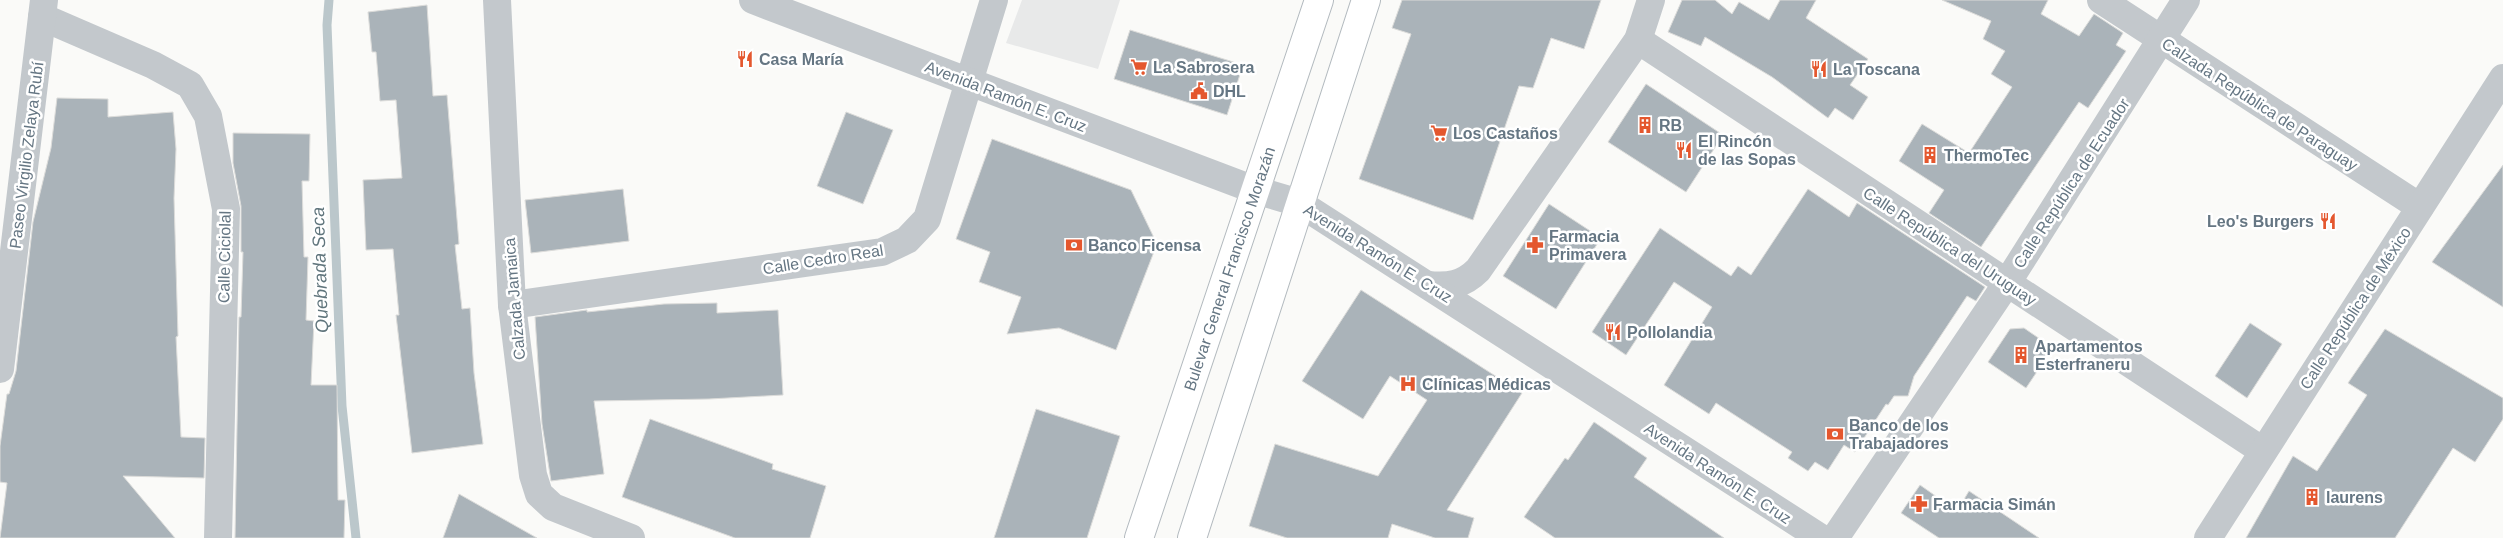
<svg xmlns="http://www.w3.org/2000/svg" width="2503" height="538" font-family="Arial,sans-serif">
	<style>
		.built { fill: #e8e9e9 }
		.lines { fill: none; stroke-linecap: round; stroke-linejoin: round }
		.stream { stroke: #bbc7cb; stroke-width: 9 }
		.building { fill: #aab3b9; stroke: #dcdcda }
		.secondary-casing { stroke: #b3babf; stroke-width: 30 }
		.minor { stroke: #c3c8cc; stroke-width: 28 }
		.tertiary { stroke: #c3c8cc; stroke-width: 28 }
		.secondary { stroke: #fff; stroke-width: 28 }
		.labels { text-anchor: middle; stroke-width: 5; stroke-linejoin: round; paint-order: stroke }
		.poi-label { font-size: 16px; font-weight: bold; fill: #657683; stroke: #fff; text-anchor: start }
		.street-label { font-size: 16px; fill: #657683; stroke: #fff }
		.water-label { font-size: 18px; font-style: italic; fill: #60757c; stroke: #fff }
	</style>
	<rect width="100%" height="100%" fill="#fafaf8"/>
	<polygon class="built" points="1022,0 1120,0 1098,69 1006,43"/>
	<g class="lines">
		<polyline class="stream" points="329,0 327,25 342,406 356,538"/>
	</g>
	<g class="building">
		<polygon points="1402,0 1601,0 1584,49 1551,38 1533,88 1519,86 1473,220 1359,179 1411,34 1392,28"/>
		<polygon points="1682,0 1715,0 1732,14 1739,2 1769,20 1780,0 1816,0 1806,18 1868,59 1850,85 1868,97 1853,120 1835,108 1828,118 1772,77 1705,37 1701,46 1668,32"/>
		<polygon points="1942,0 2048,0 2041,14 2079,36 2094,14 2123,33 2116,45 2126,51 2088,108 2079,102 1981,247 1929,213 1944,190 1899,161 1922,124 1969,153 2012,87 1991,74 2005,51 1983,39 1991,21"/>
		<polygon points="427,5 433,96 447,95 459,244 455,245 462,309 470,308 474,373 483,444 412,453 396,315 399,315 393,249 366,250 363,180 402,178 396,100 380,101 376,52 372,52 368,12"/>
		<polygon points="1130,30 1243,65 1227,115 1114,79"/>
		<polygon points="1646,84 1723,135 1686,192 1608,142"/>
		<polygon points="57,98 108,99 108,117 173,112 176,149 174,198 178,336 176,337 181,437 205,438 204,478 123,476 175,538 0,538 7,483 0,482 0,446 7,394 9,394 16,371 33,222 51,148"/>
		<polygon points="846,112 893,130 863,204 817,186"/>
		<polygon points="233,133 310,134 309,181 302,181 304,257 308,257 306,320 314,321 311,385 337,385 338,500 345,500 344,538 235,538 239,317 241,317 243,252 241,252 241,206 233,163"/>
		<polygon points="992,139 1131,190 1157,244 1116,350 1059,328 1007,334 1021,297 979,282 990,252 956,239"/>
		<polygon points="2503,165 2503,307 2432,262"/>
		<polygon points="623,189 629,241 531,253 525,200"/>
		<polygon points="1808,189 1849,217 1857,203 1985,287 1976,301 1967,296 1914,376 1908,396 1894,396 1888,405 1886,404 1855,452 1844,445 1828,470 1815,462 1808,471 1788,458 1792,452 1716,403 1709,414 1664,385 1712,307 1674,282 1626,355 1592,332 1660,228 1731,276 1738,266 1751,275"/>
		<polygon points="1549,204 1601,238 1556,309 1503,276"/>
		<polygon points="1361,290 1522,393 1447,510 1474,518 1468,538 1435,538 1392,524 1388,538 1287,538 1249,526 1275,444 1378,476 1427,400 1390,376 1363,419 1302,381"/>
		<polygon points="717,303 717,313 778,310 783,395 709,399 594,401 604,474 551,481 542,424 535,317 587,310 587,312 664,304"/>
		<polygon points="2250,323 2282,344 2247,398 2215,376"/>
		<polygon points="2024,328 2053,348 2026,388 1988,362 2010,329"/>
		<polygon points="2385,329 2503,398 2503,419 2475,462 2453,448 2395,538 2246,538 2293,456 2317,471 2367,395 2348,383"/>
		<polygon points="1036,409 1120,436 1087,538 994,538"/>
		<polygon points="650,419 773,464 772,469 826,486 810,538 735,538 622,497"/>
		<polygon points="1594,422 1647,458 1634,477 1724,538 1555,538 1524,517 1565,458 1568,460"/>
		<polygon points="1920,485 1957,511 1969,491 2039,538 1939,538 1901,513"/>
		<polygon points="459,494 537,538 443,538"/>
	</g>
	<g class="lines">
		<g class="secondary-casing">
			<g id="secondary">
				<path id="s1" d="M1139 538 1319 0"/>
				<polyline points="1192,538 1366,0"/>
			</g>
		</g>
		<g class="minor">
			<polyline points="497,0 512,305 533,475 539,494 553,507 631,538"/>
			<polyline points="2101,0 2420,207"/>
			<polyline points="42,17 153,65 190,85 208,116 226,209 218,538"/>
			<polyline points="1638,40 2263,451"/>
			<path d="M1428 285C1449 287 1463 285 1478 270L1638 40 1651 0"/>
			<polyline points="512,305 882,252 907,240 927,219 994,0"/>
			<polyline points="1835,538 2007,283 2186,0"/>
			<polyline points="2208,538 2503,78"/>
		</g>
		<g class="tertiary">
			<polyline points="753,0 1255,190 1299,203 1821,538"/>
			<polyline points="0,369 44,0"/>
		</g>
		<use href="#secondary" class="secondary"/>
	</g>
	<defs>
		<g id="restaurant-bare" transform="scale(1.35)"><path d="M-5-6h1v4h1v-4h1v4h1v-4h1v5L-1.5 .5V6h-2V.5L-5-1ZM5-6V6H3V1.5H1.5Q1.5-4 5-6Z" fill="#e4572e" stroke="#fff" stroke-width="2.5" paint-order="stroke"/></g>
		<g id="supermarket-bare" transform="scale(1.35)"><path d="M-6-5.5h2.5l.6 2H6L4.5 2H-2.5L-4.4-4H-6ZM-1.5 3.2a1.3 1.3 0 1 0 .1 0ZM3 3.2a1.3 1.3 0 1 0 .1 0Z" fill="#e4572e" stroke="#fff" stroke-width="2.5" paint-order="stroke"/></g>
		<g id="civic-bare" transform="scale(1.35)"><path d="M-.6-6.5H3V-4.5H.6V-3L4-1V1h2V6H-6V1h2V-1L-.6-3ZM-1.2 2.5V6h2.4V2.5Z" fill="#e4572e" stroke="#fff" stroke-width="2.5" paint-order="stroke"/></g>
		<g id="building-bare" transform="scale(1.35)"><path d="M-4-6H4V6H1V3H-1V6H-4ZM-2.5-4.3h1.7v1.8h-1.7ZM.8-4.3h1.7v1.8H.8ZM-2.5-1h1.7V.8h-1.7ZM.8-1h1.7V.8H.8Z" fill="#e4572e" stroke="#fff" stroke-width="2.5" paint-order="stroke"/></g>
		<g id="bank-bare" transform="scale(1.35)"><path d="M-6-4H6V4H-6ZM0-2.3a2.3 2.3 0 1 0 0 4.6a2.3 2.3 0 1 0 0-4.6Z" fill="#e4572e" stroke="#fff" stroke-width="2.5" paint-order="stroke"/></g>
		<g id="pharmacy-bare" transform="scale(1.35)"><path d="M-2-6h4v4h4v4h-4v4h-4v-4h-4v-4h4Z" fill="#e4572e" stroke="#fff" stroke-width="2.5" paint-order="stroke"/></g>
		<g id="hospital-bare" transform="scale(1.35)"><path d="M-5-5h3v3.5h4V-5h3V5h-3V1.5h-4V5h-3Z" fill="#e4572e" stroke="#fff" stroke-width="2.5" paint-order="stroke"/></g>
	</defs>
	<g fill-rule="evenodd">
		<use href="#restaurant-bare" x="745" y="59"/>
		<use href="#supermarket-bare" x="1139" y="67"/>
		<use href="#restaurant-bare" x="1819" y="69"/>
		<use href="#civic-bare" x="1199" y="91"/>
		<use href="#building-bare" x="1645" y="125"/>
		<use href="#supermarket-bare" x="1439" y="133"/>
		<use href="#restaurant-bare" x="1684" y="150"/>
		<use href="#building-bare" x="1930" y="155"/>
		<use href="#restaurant-bare" x="2328" y="221"/>
		<use href="#bank-bare" x="1074" y="245"/>
		<use href="#pharmacy-bare" x="1535" y="245"/>
		<use href="#restaurant-bare" x="1613" y="332"/>
		<use href="#building-bare" x="2021" y="355"/>
		<use href="#hospital-bare" x="1408" y="384"/>
		<use href="#bank-bare" x="1835" y="434"/>
		<use href="#building-bare" x="2312" y="497"/>
		<use href="#pharmacy-bare" x="1919" y="504"/>
	</g>
	<g class="labels">
		<g class="poi-label">
			<text x="759" y="65">Casa María</text>
			<text x="1153" y="73">La Sabrosera</text>
			<text x="1833" y="75">La Toscana</text>
			<text x="1213" y="97">DHL</text>
			<text x="1659" y="131">RB</text>
			<text x="1453" y="139">Los Castaños</text>
			<text x="1698" y="147">El Rincón<tspan x="1698" dy="18">de las Sopas</tspan></text>
			<text x="1944" y="161">ThermoTec</text>
			<text x="2314" y="227" text-anchor="end">Leo's Burgers</text>
			<text x="1549" y="242">Farmacia<tspan x="1549" dy="18">Primavera</tspan></text>
			<text x="1088" y="251">Banco Ficensa</text>
			<text x="1627" y="338">Pollolandia</text>
			<text x="2035" y="352">Apartamentos<tspan x="2035" dy="18">Esterfraneru</tspan></text>
			<text x="1422" y="390">Clínicas Médicas</text>
			<text x="1849" y="431">Banco de los<tspan x="1849" dy="18">Trabajadores</tspan></text>
			<text x="2326" y="503">laurens</text>
			<text x="1933" y="510">Farmacia Simán</text>
		</g>
		<g class="street-label">
			<text transform="translate(1006 96) rotate(21)" y="6">Avenida Ramón E. Cruz</text>
			<text transform="translate(2260 104) rotate(33)" y="6">Calzada República de Paraguay</text>
			<text transform="translate(26 155) rotate(-83)" y="6">Paseo Virgilio Zelaya Rubí</text>
			<text transform="translate(2071 183) rotate(-57)" y="6">Calle República de Ecuador</text>
			<text transform="translate(1950 246) rotate(33)" y="6">Calle República del Uruguay</text>
			<text transform="translate(1378 253) rotate(32)" y="6">Avenida Ramón E. Cruz</text>
			<text transform="translate(224 257) rotate(-89)" y="6">Calle Ciciolal</text>
			<text transform="translate(823 259) rotate(-9)" y="6">Calle Cedro Real</text>
			<text dy="6" stroke="none"><textPath href="#s1" startOffset="284">Bulevar General Francisco Morazán</textPath></text>
			<text transform="translate(514 299) rotate(-95)" y="6">Calzada Jamaica</text>
			<text transform="translate(2355 308) rotate(-57)" y="6">Calle República de México</text>
			<text transform="translate(1718 473) rotate(33)" y="6">Avenida Ramón E. Cruz</text>
		</g>
		<g class="water-label">
			<text transform="translate(320 270) rotate(-92)" y="6">Quebrada Seca</text>
		</g>
	</g>
</svg>
